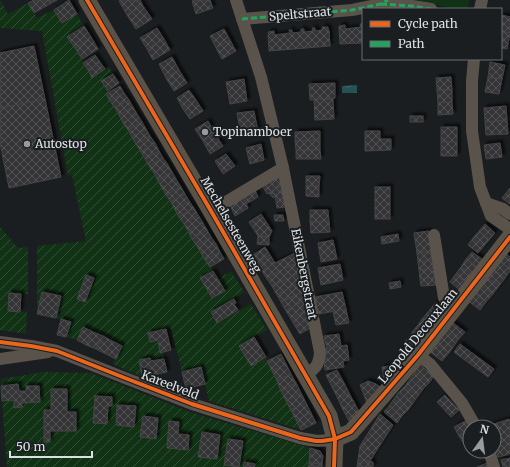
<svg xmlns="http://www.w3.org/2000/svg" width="510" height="467" font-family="Merriweather,serif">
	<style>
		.park { fill: #113215 }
		.garden { fill: url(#garden-furrows); fill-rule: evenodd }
		.water { fill: url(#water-waves) }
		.building { fill: url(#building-cross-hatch); stroke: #444445; filter: url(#shadow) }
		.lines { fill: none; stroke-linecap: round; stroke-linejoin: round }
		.street { stroke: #59534b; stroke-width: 12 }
		.secondary { stroke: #5b5247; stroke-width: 17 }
		.quiet { stroke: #20a55d; stroke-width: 3; stroke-dasharray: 6 3; stroke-linecap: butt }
		.cycleway-casing { stroke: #1a1e21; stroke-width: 6 }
		.cycleway { stroke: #eb651d; stroke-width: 4 }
		.poi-dot { fill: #999c9f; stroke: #1a1e21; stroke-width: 1.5 }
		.labels { text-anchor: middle; stroke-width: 4; stroke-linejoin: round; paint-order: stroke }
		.street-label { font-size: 12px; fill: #dde0e3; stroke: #1a1e21 }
		.poi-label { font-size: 12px; fill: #dde0e3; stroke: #1a1e21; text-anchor: start }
	</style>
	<defs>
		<pattern id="garden-furrows" width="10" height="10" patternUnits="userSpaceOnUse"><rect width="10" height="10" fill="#113215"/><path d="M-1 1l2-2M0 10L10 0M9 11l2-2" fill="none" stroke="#334f37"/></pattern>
		<pattern id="water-waves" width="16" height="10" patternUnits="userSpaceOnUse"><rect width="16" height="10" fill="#275254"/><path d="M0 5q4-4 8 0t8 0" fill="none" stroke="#466b6c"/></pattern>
		<pattern id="building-cross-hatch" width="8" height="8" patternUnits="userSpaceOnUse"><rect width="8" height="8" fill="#353537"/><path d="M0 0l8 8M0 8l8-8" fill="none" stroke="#525254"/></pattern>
		<filter id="shadow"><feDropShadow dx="3" dy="-3" stdDeviation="1" flood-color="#0009"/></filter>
	</defs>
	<rect width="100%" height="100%" fill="#1b1e20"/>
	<polygon class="park" points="410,0 469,0 468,9 457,9"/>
	<g class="garden">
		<polygon points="0,0 8,14 28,3 37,18 54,10 62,23 77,14 84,26 67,37 82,59 83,63 92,77 109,67 113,74 102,81 109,92 106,94 205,260 210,267 213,271 200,278 211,298 224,291 218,279 231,271 244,292 234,299 211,313 217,323 251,304 267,330 254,337 251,366 266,357 267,361 301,430 209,401 201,367 182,372 171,328 148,333 150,342 158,340 160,352 163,352 164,359 151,361 150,358 139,360 142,377 113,364 122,345 83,327 77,340 66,337 70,322 56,318 61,296 42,292 37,314 37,246 86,241 72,175 68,176 42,31 0,28"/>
		<polygon points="0,227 18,248 28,247 28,294 9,293 8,310 27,312 26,334 0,330"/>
		<path d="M44 372 91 373 190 412 310 448 308 467H254L255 464 244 462 243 467H239L243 441 228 439 224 465 237 467H7L2 401 14 400 15 408 22 407V403L40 402 39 386H26V391H19L18 384 1 386V379ZM67 389V412H76V431H50V442H44V410H51V390ZM95 396 112 397V406H108L107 424 93 423ZM117 405 136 406 134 427 116 425ZM143 416 158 418 155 439 140 436ZM169 421 179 422 178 434 189 435 188 450 167 448ZM202 432 220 435 216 459 199 457Z"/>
	</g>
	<polygon class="water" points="357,85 357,93 342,93 342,86"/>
	<g class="building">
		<polygon points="34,0 57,0 34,13 28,3"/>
		<polygon points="69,0 77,14 62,23 54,10"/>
		<polygon points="121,0 140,0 143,6 127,15 119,1"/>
		<polygon points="198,0 210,0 213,8 196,14 192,1"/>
		<polygon points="143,6 152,19 136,29 127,15"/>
		<polygon points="501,15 510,17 510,33 501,32"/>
		<polygon points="360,24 363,24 363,43 340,44 339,29 339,26 345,25 345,29 361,27"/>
		<polygon points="84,26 91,37 75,48 67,37"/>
		<polygon points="322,27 328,27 328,30 329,30 330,46 269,51 268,35 269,35 268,32 274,31 274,35 290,33 289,30 292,30 292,33 301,32 301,29 304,29 304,32 313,31 312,28 315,28 315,31 322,30"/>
		<polygon points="157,28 164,39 147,49 140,38"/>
		<polygon points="224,29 230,40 216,48 210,36"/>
		<polygon points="501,32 510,33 507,49 501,48"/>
		<polygon points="91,37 98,49 82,59 75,48"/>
		<polygon points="164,39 170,50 153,60 147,49"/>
		<polygon points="230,40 236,51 222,59 216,48"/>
		<polygon points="34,46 45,99 0,108 0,53"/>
		<polygon points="95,55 100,62 88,70 83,63"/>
		<polygon points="172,57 179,70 166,78 159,64"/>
		<polygon points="100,62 105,69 92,78 88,70"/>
		<polygon points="490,62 505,65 502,79 488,77"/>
		<polygon points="179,70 187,83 174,91 166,78"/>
		<polygon points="113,74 119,83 108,91 101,81"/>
		<polygon points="451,77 452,90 437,90 436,78"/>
		<polygon points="488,77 502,79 499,94 485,92"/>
		<polygon points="244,79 247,101 230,104 226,82"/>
		<polygon points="335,83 335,98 310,100 309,84"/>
		<polygon points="120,86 124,93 110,101 106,94"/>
		<polygon points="189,90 196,100 183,109 177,98"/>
		<polygon points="437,90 452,90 452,102 438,103"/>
		<polygon points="124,93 129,100 115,108 110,101"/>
		<polygon points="45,99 61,177 9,188 0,143 0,108"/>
		<polygon points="314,99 333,99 334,119 315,120"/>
		<polygon points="129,100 133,107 119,115 115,108"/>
		<polygon points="196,100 203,111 190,119 183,109"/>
		<polygon points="452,102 453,114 438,115 438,103"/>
		<polygon points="506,106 507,120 485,122 484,108"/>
		<polygon points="133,107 137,114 123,123 119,115"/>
		<polygon points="254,111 258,132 241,135 237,113"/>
		<polygon points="137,114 142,122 128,130 123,123"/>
		<rect x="410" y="116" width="13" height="6"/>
		<polygon points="507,120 508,134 486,135 485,122"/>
		<polygon points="208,121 215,134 203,141 195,129"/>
		<polygon points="142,122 146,129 132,137 128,130"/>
		<polygon points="441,127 457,127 457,142 441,141"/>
		<polygon points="146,129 150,136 136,144 132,137"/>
		<polygon points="320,131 320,140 295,141 295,132"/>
		<polygon points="365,131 380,131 380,139 391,139 391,150 365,151"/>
		<polygon points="215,134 223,146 210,154 203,141"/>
		<polygon points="150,136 155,143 141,152 136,144"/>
		<polygon points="320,140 320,150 296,150 295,141"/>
		<polygon points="441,141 457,142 457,156 441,156"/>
		<polygon points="155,143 159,151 145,159 141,152"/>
		<polygon points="500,143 502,157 486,159 484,145"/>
		<polygon points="261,144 264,160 250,164 246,148"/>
		<polygon points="296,150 320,150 321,159 296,159"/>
		<polygon points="159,151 163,158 149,166 145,159"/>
		<polygon points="226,154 235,166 223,174 215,161"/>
		<polygon points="163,158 168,165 154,173 149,166"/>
		<polygon points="168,165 172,172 158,181 154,173"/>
		<polygon points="172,172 176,179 162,188 158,181"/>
		<polygon points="280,175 282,185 267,194 262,185"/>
		<polygon points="306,176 320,176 319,186 306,186"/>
		<polygon points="176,179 181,187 166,195 162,188"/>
		<polygon points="282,185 286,207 277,208 275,196 273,198 269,193"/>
		<polygon points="306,186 319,186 319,197 306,196"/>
		<polygon points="181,187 185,194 171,202 166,195"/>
		<rect x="375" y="187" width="15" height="32"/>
		<polygon points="510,188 510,204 502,198"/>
		<polygon points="255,190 258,197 246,204 243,197"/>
		<polygon points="185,194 189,201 175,210 171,202"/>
		<polygon points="243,197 248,208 235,216 230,205"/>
		<polygon points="189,201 194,208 179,217 175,210"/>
		<polygon points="194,208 198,215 184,224 179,217"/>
		<polygon points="310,210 328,210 329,221 310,222"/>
		<polygon points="261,214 272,231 269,237 258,236 249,222"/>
		<polygon points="198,215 203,223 188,231 184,224"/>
		<polygon points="274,215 283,215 284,221 275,221"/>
		<polygon points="329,221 330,232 311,233 310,222"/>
		<polygon points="203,223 207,230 192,239 188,231"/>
		<polygon points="485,224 495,233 489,240 479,231"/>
		<polygon points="207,230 211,237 197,246 192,239"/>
		<polygon points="429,231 431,251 417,253 414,233"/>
		<polygon points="479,231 489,240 484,246 473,238"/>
		<polygon points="398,234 399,241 382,244 381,237"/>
		<polygon points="258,236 269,237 269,245 257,244"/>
		<polygon points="211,237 216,244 201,253 197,246"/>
		<polygon points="473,238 484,246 478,253 468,245"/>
		<polygon points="333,240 337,259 321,262 318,243"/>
		<polygon points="216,244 220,252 205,260 201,253"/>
		<polygon points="265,247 270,255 257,263 253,255"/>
		<polygon points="431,251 432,260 418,262 417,253"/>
		<polygon points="220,252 224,259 210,267 205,260"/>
		<polygon points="297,252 299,262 279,271 267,279 262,271 275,263"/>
		<polygon points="472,252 482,259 477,267 466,259"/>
		<polygon points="504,252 510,257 510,269 498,260"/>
		<polygon points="270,255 275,263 262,271 257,263"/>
		<polygon points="466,259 477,267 471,274 461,267"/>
		<polygon points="432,260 433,268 419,270 418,262"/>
		<polygon points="498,260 510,269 510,271 505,278 492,268"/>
		<polygon points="299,262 301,272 272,286 267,279 279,271"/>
		<polygon points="340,264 343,280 321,285 318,268"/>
		<polygon points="461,267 471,274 466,282 455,275"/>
		<polygon points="433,268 435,277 420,279 419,270"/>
		<polygon points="492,268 505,278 499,286 485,276"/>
		<polygon points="213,271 225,291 212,298 200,278"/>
		<polygon points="301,272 302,281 277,295 272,286"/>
		<polygon points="86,275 94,278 85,302 77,299"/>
		<polygon points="455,275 466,282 460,290 450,282"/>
		<polygon points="485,276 499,286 493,294 479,284"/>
		<polygon points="435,277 436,285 421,286 420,279"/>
		<polygon points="302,281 304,291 281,302 277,295"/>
		<polygon points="400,281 401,287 390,289 389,283"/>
		<polygon points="479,284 493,294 486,302 473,292"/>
		<polygon points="304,291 306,299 286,311 281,302"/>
		<polygon points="42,292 61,296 56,318 37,314"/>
		<polygon points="342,292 346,309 319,314 315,297"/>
		<polygon points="473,292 486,302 480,310 467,300"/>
		<polygon points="9,293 21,294 20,312 8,311"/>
		<polygon points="234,299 236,303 234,304 238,310 217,323 211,312"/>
		<polygon points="306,299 308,309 291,319 286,311"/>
		<polygon points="436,302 445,309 441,315 432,307"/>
		<polygon points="432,307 441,315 436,321 427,313"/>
		<polygon points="308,309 310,318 295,326 291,319"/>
		<polygon points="346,309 349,323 336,325 333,312"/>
		<polygon points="427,313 436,321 432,326 422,319"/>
		<polygon points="310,318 312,327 300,334 295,326"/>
		<polygon points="61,319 71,322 66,337 57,335"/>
		<polygon points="422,319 432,326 427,332 418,325"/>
		<polygon points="452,322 465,332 458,340 445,330"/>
		<polygon points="418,325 427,332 423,338 413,331"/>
		<polygon points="83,327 93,332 86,345 77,340"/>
		<polygon points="166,329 171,350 160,353 158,340 150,342 148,333"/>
		<polygon points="445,330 458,340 449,353 435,343"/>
		<polygon points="413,331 423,338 418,344 409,337"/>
		<polygon points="93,332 103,336 96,349 86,345"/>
		<polygon points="339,334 341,346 327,349 324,336"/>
		<polygon points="103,336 112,341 106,354 96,349"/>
		<polygon points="254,337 266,357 251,366 239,346"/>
		<polygon points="409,337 418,344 414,350 404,343"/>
		<polygon points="112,341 122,346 116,359 106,354"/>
		<polygon points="435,343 449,353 442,361 429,351"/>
		<polygon points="460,344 494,369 488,377 454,352"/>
		<polygon points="347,345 349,360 343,361 344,367 325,370 324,361 326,360 324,349"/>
		<polygon points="281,354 286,364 272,371 267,361"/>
		<polygon points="150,358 151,361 164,359 167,372 142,377 139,360"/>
		<polygon points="286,364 291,374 277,381 272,371"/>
		<polygon points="420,365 434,376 429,383 415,372"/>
		<polygon points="390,366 392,380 384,381 382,367"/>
		<polygon points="201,367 205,384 186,389 182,372"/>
		<polygon points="337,370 343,381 332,387 326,375"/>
		<polygon points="415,372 429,383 423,389 410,379"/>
		<polygon points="291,374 296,383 281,391 277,381"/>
		<polygon points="410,379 423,389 418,396 405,386"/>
		<polygon points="343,381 349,393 338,399 332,387"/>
		<polygon points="368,381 376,384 381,388 367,403 360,385"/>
		<polygon points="296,383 301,393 286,401 281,391"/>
		<polygon points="18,384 19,391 21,391 22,407 14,408 14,400 2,401 1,386"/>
		<polygon points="26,386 39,386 40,402 22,403 21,391 26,391"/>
		<polygon points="405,386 418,396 413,403 399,392"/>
		<polygon points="51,389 67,389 67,412 76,412 76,431 50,431 50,442 44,442 44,410 51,410"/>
		<polygon points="399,392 413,403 408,410 394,399"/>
		<polygon points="301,393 306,403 291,410 286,401"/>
		<polygon points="349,393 355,404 343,410 338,399"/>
		<polygon points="445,395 459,410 451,417 437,402"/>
		<polygon points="95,396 112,397 112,406 108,406 107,424 93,423"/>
		<polygon points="394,399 408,410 402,416 389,406"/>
		<polygon points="306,403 311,413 296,420 291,410"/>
		<polygon points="355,404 361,416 349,421 343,410"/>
		<polygon points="117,405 136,406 134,427 116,425"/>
		<polygon points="389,406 402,416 397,423 384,412"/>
		<polygon points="311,413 316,423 301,430 296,420"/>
		<polygon points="380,414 393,425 375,453 360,446"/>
		<polygon points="143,416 158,418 156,439 140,437"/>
		<polygon points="509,419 510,424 510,454 498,457 494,445 494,427 488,427 488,426"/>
		<polygon points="467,420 470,427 470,429 459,436 454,427"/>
		<polygon points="169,421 179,422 178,434 189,435 188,450 167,448"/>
		<polygon points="470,429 470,441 464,444 459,436"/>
		<polygon points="202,432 220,435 217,459 198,457"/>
		<polygon points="228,439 243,441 239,467 224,465"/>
		<polygon points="470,441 470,451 473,451 469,453 464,444"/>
		<polygon points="360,446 375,453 370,461 358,460"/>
		<polygon points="310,448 320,451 323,456 322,464 309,463"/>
		<polygon points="510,458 510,467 503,467 501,460"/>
		<polygon points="358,460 373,462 373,467 357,467"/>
		<polygon points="244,462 255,464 254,467 243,467"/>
		<polygon points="309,463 322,464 322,467 308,467"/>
		<polygon points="487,463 488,467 477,467"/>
	</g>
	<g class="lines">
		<g class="street">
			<path d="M236 0 261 77 283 168 320 352C319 365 316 368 306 375"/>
			<polyline points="381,4 412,6 431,9"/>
			<polyline points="480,9 482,0"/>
			<polyline points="242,19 352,10 381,4 388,0"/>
			<polyline points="474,59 472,81 472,131 480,187 491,216 510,229"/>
			<polyline points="486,203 503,209 510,214"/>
			<polyline points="211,211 283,168"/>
			<polyline points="434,235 444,298 454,308"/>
			<path d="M0 342 31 346 57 351 125 378 192 404 300 438C315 441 320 442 335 439"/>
			<polyline points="418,355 430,364 462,403 476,427"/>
			<polyline points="0,359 48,352"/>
			<polyline points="489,451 494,467"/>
		</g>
		<g class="secondary">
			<polyline points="87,0 211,211 329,416 335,439 334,467"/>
			<polyline points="335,439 351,432 418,355 510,237"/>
		</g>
		<g class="quiet">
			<polyline points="381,4 412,6 431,9"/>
			<polyline points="242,19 352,10 381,4 388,0"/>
		</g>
		<g class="cycleway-casing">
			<g id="cycleway">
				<polyline points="87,0 211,211 329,416 335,439 334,467"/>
				<polyline points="0,342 31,346 57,351 125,378 192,404 300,438 316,441 322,441 335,439 351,432 418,355 510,237"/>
			</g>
		</g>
		<use href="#cycleway" class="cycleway"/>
	</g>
	<g class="poi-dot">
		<circle cx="205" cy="132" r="4"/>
		<circle cx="27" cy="144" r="4"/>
	</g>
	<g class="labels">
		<g class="street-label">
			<text transform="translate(300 14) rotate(-5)" y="4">Speltstraat</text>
			<text transform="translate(231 225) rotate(60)" y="4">Mechelsesteenweg</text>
			<text transform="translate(304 274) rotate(79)" y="4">Eikenbergstraat</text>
			<text transform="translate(418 336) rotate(-51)" y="4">Leopold Decouxlaan</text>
			<text transform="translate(170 385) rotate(21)" y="4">Kareelveld</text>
		</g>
		<g class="poi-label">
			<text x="213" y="136">Topinamboer</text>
			<text x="35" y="148">Autostop</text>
		</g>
	</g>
	<rect x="362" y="8" width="140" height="52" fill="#1a1e21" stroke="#686c6f"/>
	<rect x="370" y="21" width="20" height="6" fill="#eb651d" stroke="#686c6f"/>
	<text x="398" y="28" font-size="12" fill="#dde0e3">Cycle path</text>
	<rect x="370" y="41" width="20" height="6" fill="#20a55d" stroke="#686c6f"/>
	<text x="398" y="48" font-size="12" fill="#dde0e3">Path</text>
	<g transform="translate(482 439) rotate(14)"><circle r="19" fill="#1a1e21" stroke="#686c6f"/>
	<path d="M0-3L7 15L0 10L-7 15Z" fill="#999c9f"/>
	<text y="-6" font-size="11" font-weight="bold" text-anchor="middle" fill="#dde0e3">N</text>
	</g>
	<path d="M10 451v6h82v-6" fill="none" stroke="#dde0e3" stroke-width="2"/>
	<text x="16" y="451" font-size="12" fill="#dde0e3" stroke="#1a1e21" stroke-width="3" paint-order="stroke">50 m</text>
</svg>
